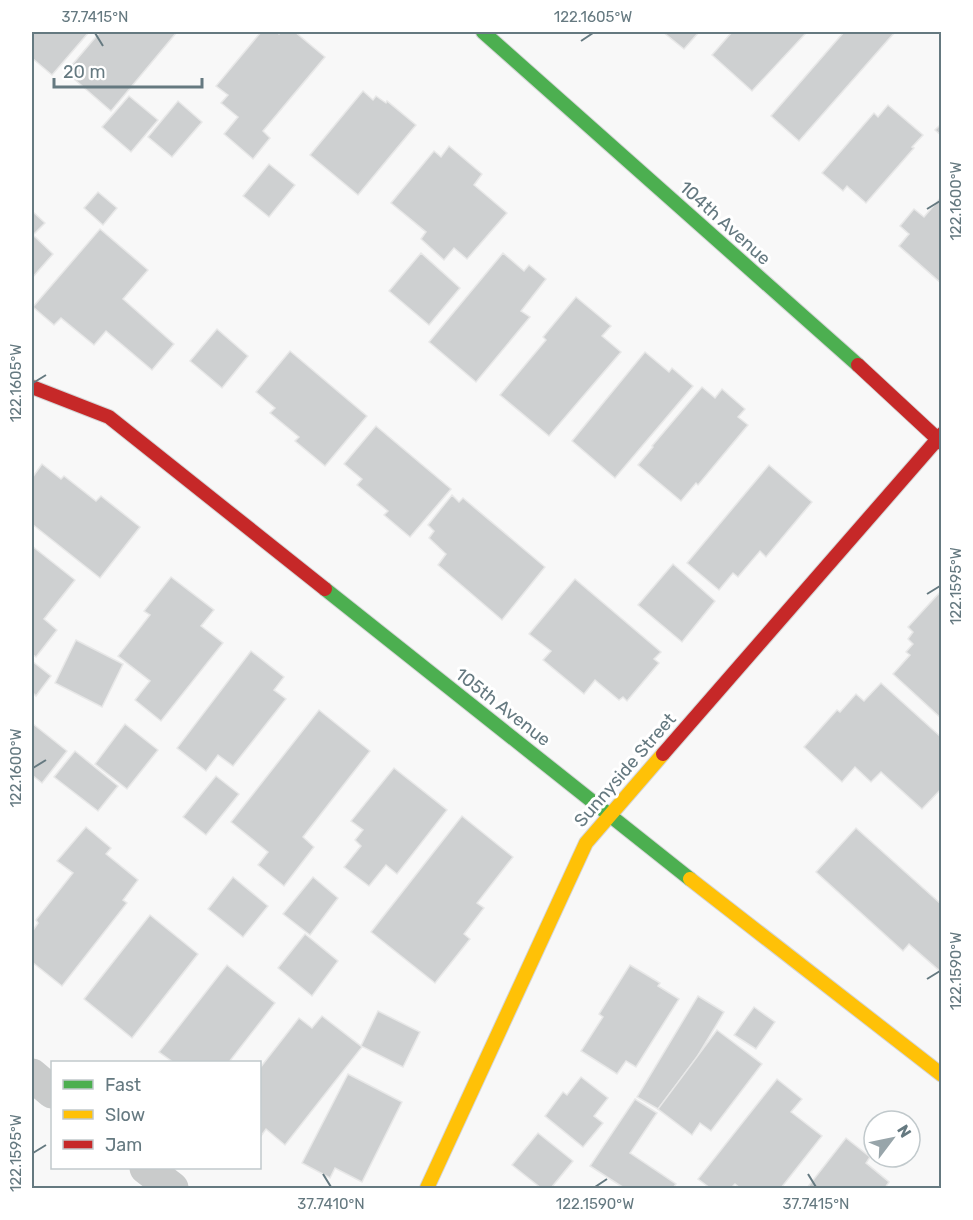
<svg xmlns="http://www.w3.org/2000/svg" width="973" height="1220" font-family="Rubik,sans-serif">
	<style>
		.building { fill: #ced0d1; stroke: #e8e8e8; stroke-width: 1.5 }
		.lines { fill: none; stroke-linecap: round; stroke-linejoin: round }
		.fast-casing { stroke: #d4d5d6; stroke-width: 16 }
		.slow-casing { stroke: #d4d5d6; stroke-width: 16 }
		.jam-casing { stroke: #d4d5d6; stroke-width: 16 }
		.street { stroke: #c9cbcb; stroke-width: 33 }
		.fast { stroke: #4caf50; stroke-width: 14 }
		.slow { stroke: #ffc107; stroke-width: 14 }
		.jam { stroke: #c62828; stroke-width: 14 }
		.ticks { fill: none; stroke: #657980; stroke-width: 2 }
		.labels { text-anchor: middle; stroke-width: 6; stroke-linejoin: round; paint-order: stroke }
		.street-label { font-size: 18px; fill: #657980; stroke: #fff }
		.neatline { fill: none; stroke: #657980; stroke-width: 2 }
		.ticks-label { font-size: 15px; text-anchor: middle; fill: #657980 }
	</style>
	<rect width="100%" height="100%" fill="#f8f8f8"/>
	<g class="building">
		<polygon points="33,32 89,32 52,75 32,58"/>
		<polygon points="100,32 177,32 111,111 66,72"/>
		<polygon points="261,32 277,32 279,34 281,32 295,32 325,57 263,131 270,138 253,159 224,134 238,117 221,103 228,95 216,86"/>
		<polygon points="663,32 699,32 684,49"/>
		<polygon points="732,32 807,32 752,91 712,55"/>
		<polygon points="844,32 895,32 799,141 771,116"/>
		<polygon points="363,91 373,100 376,96 386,103 387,101 416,125 358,195 310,155"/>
		<polygon points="129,96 158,120 131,152 102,127"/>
		<polygon points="178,101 202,122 172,157 148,137"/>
		<polygon points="888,105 923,135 912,147 914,148 866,203 847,186 843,191 822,173 874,113 878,117"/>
		<polygon points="942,123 942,136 935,130"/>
		<polygon points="449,146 482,174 474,185 507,213 467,259 454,248 444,260 421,239 426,232 391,203 434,151 441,157"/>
		<polygon points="269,164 295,185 269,217 243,196"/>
		<polygon points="98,192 117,208 103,225 84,208"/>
		<polygon points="942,196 942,284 899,246 909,234 900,226 914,209 924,217"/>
		<polygon points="32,211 45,223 33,235 53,254 32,278"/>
		<polygon points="100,229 148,270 123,299 174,344 152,370 106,331 94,345 61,318 54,325 33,307"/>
		<polygon points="421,253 460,288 429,325 389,291"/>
		<polygon points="503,253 524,271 529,265 546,279 521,311 530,317 476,382 429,342"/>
		<polygon points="576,297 611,326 602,336 621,352 549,436 500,395 546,340 543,337"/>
		<polygon points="217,329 248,356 222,388 190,361"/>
		<polygon points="290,351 367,416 325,466 295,441 299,437 270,413 275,408 256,392"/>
		<polygon points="645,352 669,372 672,368 693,386 615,478 572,441"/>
		<polygon points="702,387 715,398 722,389 745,409 738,417 748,425 698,485 696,483 681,501 638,465 653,447 652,446"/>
		<polygon points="376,426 451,489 410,537 384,515 388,511 357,485 362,479 344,464"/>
		<polygon points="42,464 61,479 64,476 96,501 101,496 140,527 100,578 32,524 32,478"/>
		<polygon points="769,465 812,502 766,557 760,551 738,577 733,573 719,590 687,563"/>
		<polygon points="452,495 459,502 463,498 545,567 502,620 438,565 446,554 429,538 434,531 428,525"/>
		<polygon points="32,546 75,580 44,619 57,630 36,657 32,654"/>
		<polygon points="673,564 715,601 682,642 638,605"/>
		<polygon points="171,577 214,610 201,626 223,643 161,721 135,700 150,681 118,656 150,615 144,611"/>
		<polygon points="575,579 661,652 654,659 659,663 627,701 623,697 619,700 595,680 584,694 543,660 551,651 529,634"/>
		<polygon points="942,590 942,719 893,674 910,655 906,652 913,644 908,639 913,632 908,627"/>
		<polygon points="76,640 123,664 102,707 55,683"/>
		<polygon points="251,651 284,677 274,690 286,699 233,766 218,755 206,771 177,748"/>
		<polygon points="32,661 51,676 36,696 32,692"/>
		<polygon points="881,683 942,738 942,788 922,809 881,772 871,782 855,767 842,782 804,747 837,710 840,712 856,694 864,701"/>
		<polygon points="319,710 370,751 303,837 314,847 284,886 258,865 268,852 231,822"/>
		<polygon points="33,724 67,751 42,783 32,775"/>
		<polygon points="125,724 158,750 127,789 95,764"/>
		<polygon points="75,751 118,786 98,811 54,777"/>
		<polygon points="394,768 447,810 397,874 386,865 369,886 344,867 361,846 355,840 363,830 351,821"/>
		<polygon points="216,776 239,794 206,835 183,817"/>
		<polygon points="462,816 513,857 477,903 484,908 464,934 470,939 435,983 371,932"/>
		<polygon points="86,827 111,848 106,854 138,880 123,900 127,903 62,986 32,962 32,932 38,923 36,920 73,873 57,861"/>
		<polygon points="856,828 942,905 941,972 909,944 903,951 816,872"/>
		<polygon points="233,877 268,906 243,937 208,909"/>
		<polygon points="313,877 338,898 310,935 283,914"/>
		<polygon points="150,915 198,954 132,1038 84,999"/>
		<polygon points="305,934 338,961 312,996 278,968"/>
		<polygon points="227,965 275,1003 229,1062 173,1062 159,1052"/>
		<polygon points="630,965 660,983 658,986 679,999 636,1067 626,1061 617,1074 581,1051 603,1017 599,1014"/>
		<polygon points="698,996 724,1012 697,1057 658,1109 637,1097"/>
		<polygon points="754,1007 775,1022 756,1049 734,1035"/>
		<polygon points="378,1011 420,1032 403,1067 361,1046"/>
		<polygon points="322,1016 362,1047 285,1145 266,1129 261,1136 260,1068 299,1018 312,1028"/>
		<polygon points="717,1030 762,1064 711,1131 700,1123 692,1135 658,1109"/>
		<polygon points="348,1074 402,1102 362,1182 335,1168 330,1178 302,1163"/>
		<polygon points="581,1077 608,1098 594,1116 603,1123 583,1147 545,1116 563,1092 567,1095"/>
		<polygon points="777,1079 802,1099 791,1112 822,1136 781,1188 740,1188 735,1184 731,1188 710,1188 698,1179"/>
		<polygon points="635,1099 657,1113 630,1153 676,1184 673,1188 624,1188 590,1166"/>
		<polygon points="538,1133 573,1161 551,1188 541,1188 512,1165"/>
		<polygon points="846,1138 870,1157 866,1163 889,1182 885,1188 807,1188"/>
	</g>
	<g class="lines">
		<g class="fast-casing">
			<g id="fast">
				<polyline points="483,32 858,365"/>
				<polyline points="325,589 690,879"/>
			</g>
		</g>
		<g class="slow-casing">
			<g id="slow">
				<polyline points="690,879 942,1075"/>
				<polyline points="427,1188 586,843 663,754"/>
			</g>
		</g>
		<g class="jam-casing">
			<g id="jam">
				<polyline points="858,365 942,443"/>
				<polyline points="32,387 109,417 325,589"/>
				<polyline points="663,754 942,434"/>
			</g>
		</g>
		<g class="street">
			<polyline points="32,1075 52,1092"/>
			<polyline points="146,1168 172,1188"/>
		</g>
		<use href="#fast" class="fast"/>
		<use href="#slow" class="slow"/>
		<use href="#jam" class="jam"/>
	</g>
	<path class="ticks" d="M95 33 103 46M581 41 593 33M927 209 940 201M33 383 46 375M927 594 940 586M33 768 46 760M927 979 940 971M33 1153 46 1145M323 1174 331 1187M808 1174 816 1187M595 1187 607 1179"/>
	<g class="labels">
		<g class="street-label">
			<text transform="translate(725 223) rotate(42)" y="6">104th Avenue</text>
			<text transform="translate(503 707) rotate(38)" y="6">105th Avenue</text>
			<text transform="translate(625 770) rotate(-49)" y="6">Sunnyside Street</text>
		</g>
	</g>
	<rect width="973" height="1220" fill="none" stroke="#ffffff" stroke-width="66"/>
	<rect x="51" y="1061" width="210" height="108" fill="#ffffff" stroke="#c1c9cc" stroke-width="1.5"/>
	<rect x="63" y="1080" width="30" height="9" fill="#4caf50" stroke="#c1c9cc" stroke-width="1.5"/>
	<text x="105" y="1091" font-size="18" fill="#657980">Fast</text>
	<rect x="63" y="1110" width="30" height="9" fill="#ffc107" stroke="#c1c9cc" stroke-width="1.5"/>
	<text x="105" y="1121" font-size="18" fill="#657980">Slow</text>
	<rect x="63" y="1140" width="30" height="9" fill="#c62828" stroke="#c1c9cc" stroke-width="1.5"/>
	<text x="105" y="1151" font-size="18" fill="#657980">Jam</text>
	<g transform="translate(892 1139) rotate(58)"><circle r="28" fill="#ffffff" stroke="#c1c9cc" stroke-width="1.5"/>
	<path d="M0-4.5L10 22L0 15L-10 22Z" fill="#98a5aa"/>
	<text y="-9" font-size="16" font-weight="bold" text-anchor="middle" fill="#657980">N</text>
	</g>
	<path d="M54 78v9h148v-9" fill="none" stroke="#657980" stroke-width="3"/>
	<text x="63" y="78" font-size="18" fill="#657980" stroke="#ffffff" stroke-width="4.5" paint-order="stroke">20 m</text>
	<rect x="33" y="33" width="907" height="1154" class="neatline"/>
	<g class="ticks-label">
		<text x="95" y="22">37.7415°N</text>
		<text x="593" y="22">122.1605°W</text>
		<text transform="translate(956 201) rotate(-90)" y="5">122.1600°W</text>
		<text transform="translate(16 383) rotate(-90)" y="5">122.1605°W</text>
		<text transform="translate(956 586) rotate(-90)" y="5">122.1595°W</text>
		<text transform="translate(16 768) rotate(-90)" y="5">122.1600°W</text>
		<text transform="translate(956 971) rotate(-90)" y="5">122.1590°W</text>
		<text transform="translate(16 1153) rotate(-90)" y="5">122.1595°W</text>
		<text x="331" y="1209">37.7410°N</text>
		<text x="595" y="1209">122.1590°W</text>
		<text x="816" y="1209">37.7415°N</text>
	</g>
</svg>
